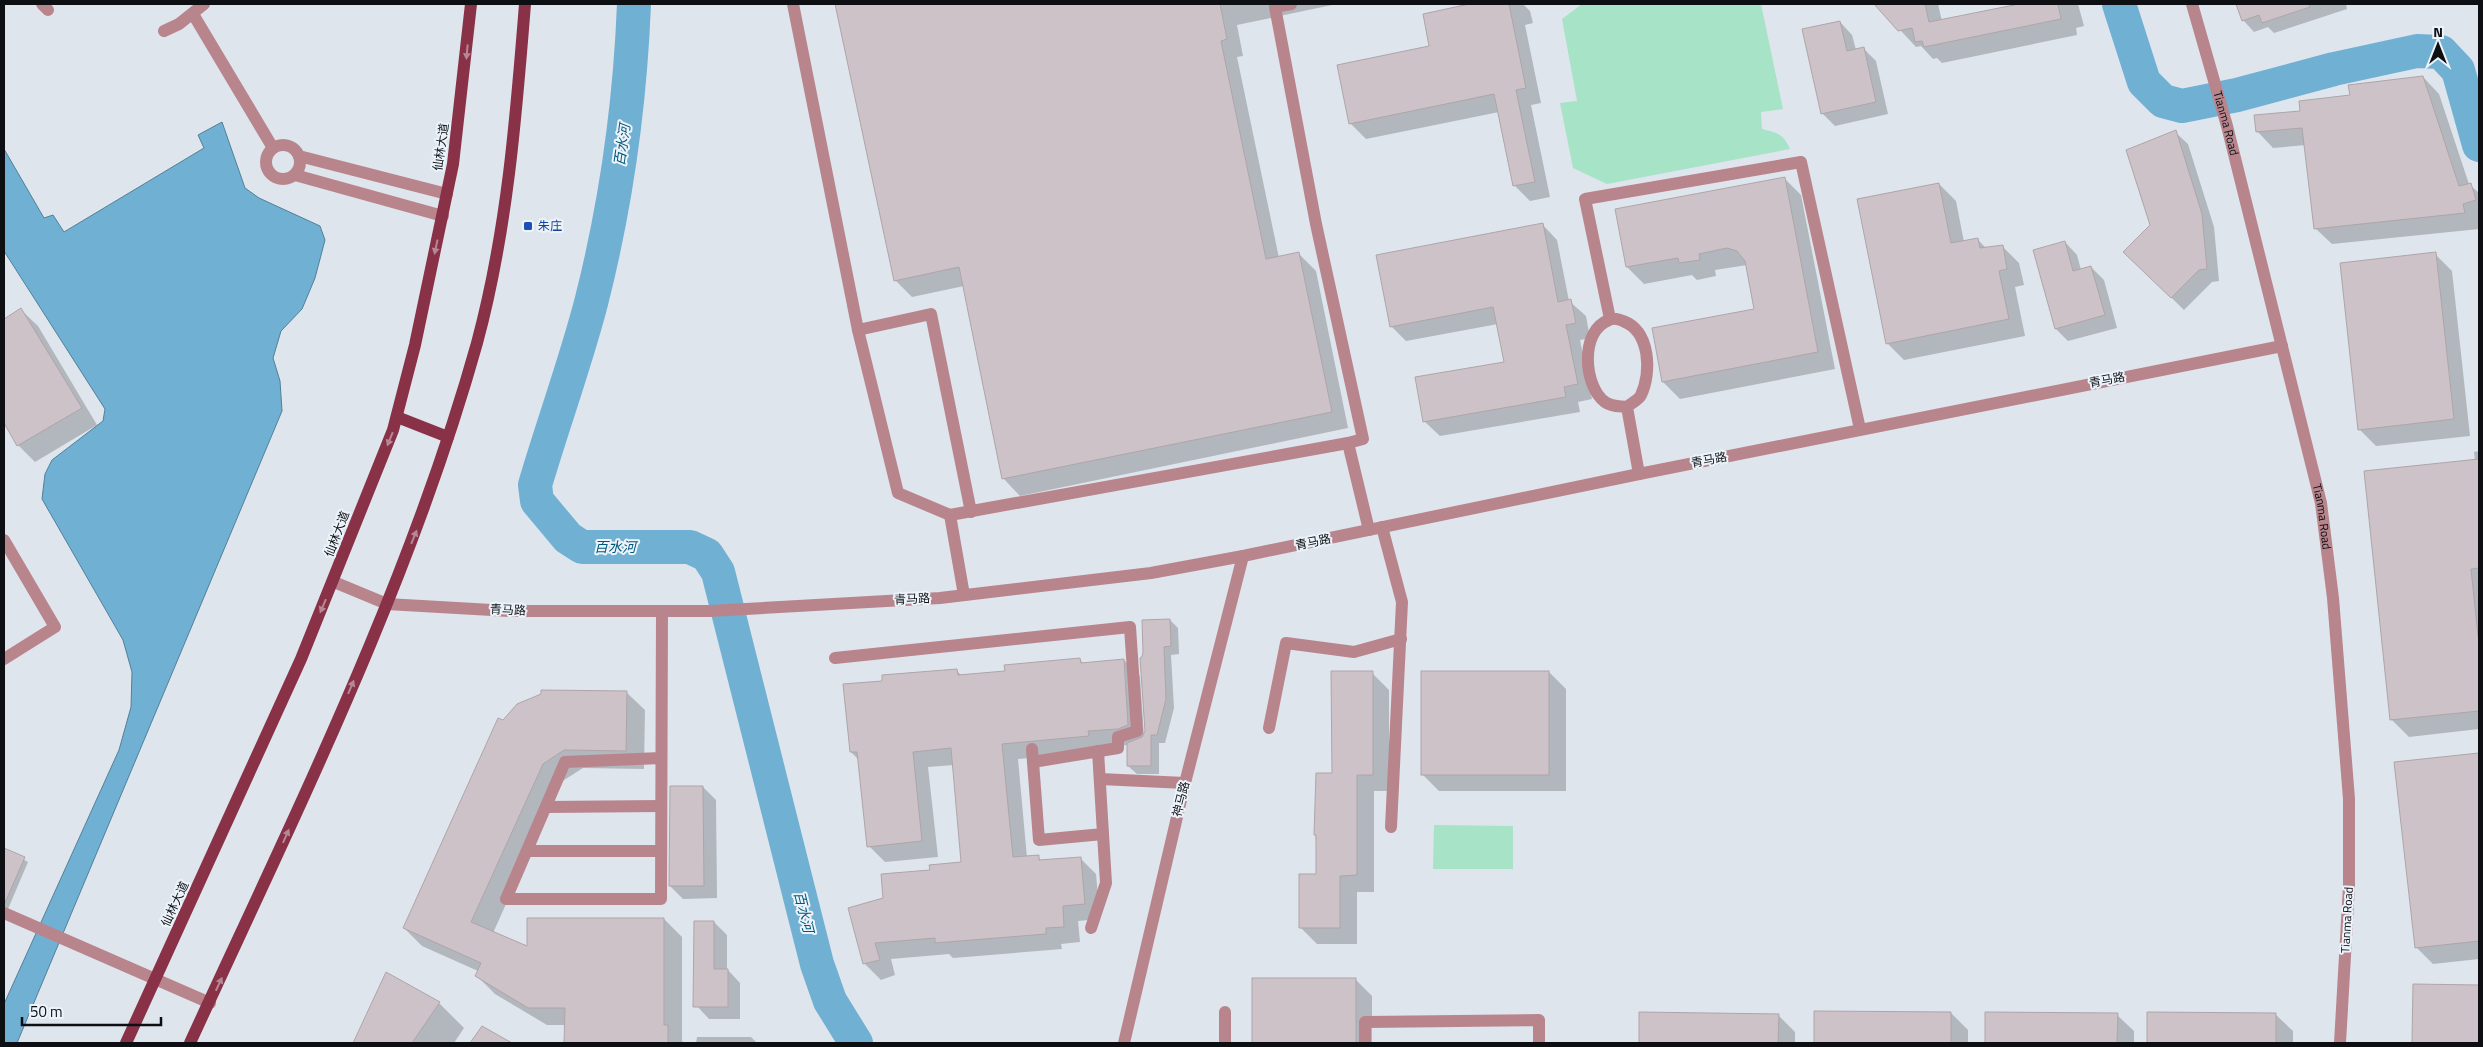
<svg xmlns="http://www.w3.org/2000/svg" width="2483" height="1047" font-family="'Titillium Web','Noto Sans SC',sans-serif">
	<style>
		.green { fill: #a7e3c6 }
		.water { fill: #70b0d3; stroke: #528099 }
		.shadow { fill: #0003 }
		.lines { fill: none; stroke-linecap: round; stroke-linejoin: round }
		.river { stroke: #70b0d3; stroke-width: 34 }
		.building { fill: #ccc2c7; stroke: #aea5a9 }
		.minor { stroke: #b9858d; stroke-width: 12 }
		.major { stroke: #893146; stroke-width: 12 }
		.oneway { fill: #b68897 }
		.transit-dot { fill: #1a4fb4; stroke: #ecf3fa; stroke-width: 2 }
		.labels { text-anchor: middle; stroke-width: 4; stroke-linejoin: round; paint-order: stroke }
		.street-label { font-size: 12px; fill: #0d0f12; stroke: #ecf3fa }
		.transit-label { font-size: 12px; fill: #164399; stroke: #ecf3fa; text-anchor: start }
		.water-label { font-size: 14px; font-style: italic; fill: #00587a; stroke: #ecf3fa }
	</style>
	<rect width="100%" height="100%" fill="#dfe5ed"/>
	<g class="green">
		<path d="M1582 4H1761L1783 109 1761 112 1762 129C1777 133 1783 133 1790 149L1607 184 1573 168 1560 103 1577 101 1562 19Z"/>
		<polygon points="1434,825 1513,826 1513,869 1433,869"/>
	</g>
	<polygon class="water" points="222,122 245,188 259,198 320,226 325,240 315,278 302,309 281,331 273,358 280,381 282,411 17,1043 4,1043 4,1004 119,750 131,707 132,672 123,640 42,499 45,474 52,460 103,421 105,409 4,251 4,149 44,218 53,215 64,232 204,148 198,135"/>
	<g class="shadow">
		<polygon points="837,4 1337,4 1237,25 1243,56 1237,57 1279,258 1299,254 1316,271 1348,428 1020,496 1004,479 964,286 912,297 895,280"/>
		<polygon points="1475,4 1523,4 1530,11 1533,23 1525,25 1541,103 1531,105 1550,197 1530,201 1514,185 1499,112 1366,139 1350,123 1431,47 1424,15"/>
		<polygon points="1876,4 1938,4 1942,21 2026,4 2078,4 2084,26 2076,28 2077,35 1942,63 1937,58 1933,59 1921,46 1916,47"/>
		<polygon points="2237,4 2346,4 2347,9 2274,33 2268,27 2254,32 2243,20"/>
		<polygon points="1840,22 1852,35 1856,50 1863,48 1876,61 1888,114 1835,126 1822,113"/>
		<polygon points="2423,77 2439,94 2469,184 2479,193 2479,229 2332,244 2315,228 2306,145 2273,148 2257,131 2302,112"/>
		<polygon points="2175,132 2188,144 2214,227 2219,281 2212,282 2184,310 2125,252 2152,225"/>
		<polygon points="1784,178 1801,195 1835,369 1680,399 1663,382 1756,310 1747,265 1715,270 1716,276 1697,280 1692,275 1644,284 1627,267"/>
		<polygon points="1939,184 1956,201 1964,242 1977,239 1986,248 2002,246 2019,263 2024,285 2015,287 2025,336 1904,360 1887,343"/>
		<polygon points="1542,224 1557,240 1569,301 1586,316 1590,338 1580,340 1592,399 1578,402 1580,412 1440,436 1424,421 1506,363 1498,324 1406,341 1391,326"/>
		<polygon points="2065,242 2077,255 2081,270 2091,267 2104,280 2117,328 2068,341 2056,329"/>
		<polygon points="2435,254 2452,271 2470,436 2376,446 2359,429"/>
		<polygon points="21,310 38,326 97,425 35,462 18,445 4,421 4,320"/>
		<polygon points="2479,451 2479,729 2409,737 2392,720 2365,472 2475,461 2474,452"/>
		<polygon points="1170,620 1178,628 1179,654 1171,655 1174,708 1165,743 1159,743 1159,774 1137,774 1128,766 1128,745 1103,747 1104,752 1018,759 1027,858 1038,857 1042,861 1080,858 1096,874 1100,919 1078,921 1080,942 1061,944 1062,949 953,958 949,954 891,959 895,975 881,980 865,964 884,899 931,871 963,863 954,765 928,767 938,857 885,862 869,846 860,761 851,752 883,682 956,670 962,676 1006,672 1080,660 1084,664 1124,660 1140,676 1144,737 1146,731 1142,659"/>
		<polygon points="1549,672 1566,689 1566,791 1439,791 1422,774"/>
		<polygon points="1372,673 1389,690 1389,791 1374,791 1374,892 1357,892 1357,944 1317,944 1300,927 1317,876 1315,815"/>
		<polygon points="626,692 645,710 644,769 583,768 561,782 493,933 528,948 664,919 682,937 682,1041 684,1043 565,1043 566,1025 547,1025 495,994 477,976 478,971 422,946 404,928 504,722"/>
		<polygon points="2479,754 2479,959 2433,964 2416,947 2395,764"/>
		<polygon points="703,787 716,800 717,898 683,899 670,886"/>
		<polygon points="4,849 28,862 8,909 4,911"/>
		<polygon points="714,922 727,935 727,969 740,983 740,1019 709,1019 697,1006"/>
		<polygon points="387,973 440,1004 464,1028 454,1043 355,1043"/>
		<polygon points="1254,979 1355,979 1372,996 1372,1043 1254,1043"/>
		<polygon points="2414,986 2479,987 2479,1043 2413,1043"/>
		<polygon points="1815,1012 1951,1013 1968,1030 1968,1043 1815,1043"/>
		<polygon points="1640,1013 1778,1015 1795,1032 1795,1043 1640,1043"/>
		<polygon points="1987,1013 2117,1015 2134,1031 2134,1043 1987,1043"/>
		<polygon points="2149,1013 2276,1015 2293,1031 2293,1043 2149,1043"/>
		<polygon points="697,1037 751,1037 757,1043 696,1043"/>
	</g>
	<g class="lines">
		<g class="river">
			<path d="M634 4C630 105 616 205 591 303 575 364 553 424 535 485L537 501 568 538 582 547H690L707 555 718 572 817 964 830 1001 856 1043"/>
			<polyline points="2119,4 2144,82 2163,101 2182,106 2237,95 2334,69 2417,51 2441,52 2458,70 2479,145"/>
		</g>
	</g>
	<g class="building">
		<polygon points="835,4 1220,4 1227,39 1221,41 1266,259 1299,252 1332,412 1002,479 959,267 894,281"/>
		<polygon points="1469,4 1509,4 1526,88 1516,90 1535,182 1513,186 1494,94 1349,124 1337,65 1429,46 1423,14"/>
		<polygon points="1874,4 1925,4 1929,22 2019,4 2058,4 2061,19 1924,47 1922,41 1915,42 1912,28 1898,31"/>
		<polygon points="2236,4 2309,4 2310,7 2262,23 2259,15 2242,21"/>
		<polygon points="1840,21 1847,51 1864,47 1876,102 1821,114 1802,29"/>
		<polygon points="2423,76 2459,186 2471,183 2476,200 2463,204 2465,213 2314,229 2302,128 2256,132 2254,115 2300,111 2299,101 2350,95 2348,85"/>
		<polygon points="2176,130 2202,214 2207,269 2199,270 2171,298 2123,252 2150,225 2126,150"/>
		<polygon points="1785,177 1818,352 1662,382 1652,328 1754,309 1745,261 1737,251 1727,248 1699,254 1700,260 1679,263 1678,258 1626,267 1615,209"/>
		<polygon points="1939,183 1951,243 1978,238 1980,248 2003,245 2007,269 1999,271 2009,319 1886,344 1857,199"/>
		<polygon points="1543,223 1558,302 1571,299 1576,323 1566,325 1578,384 1564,387 1566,397 1423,422 1415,377 1504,362 1493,307 1390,327 1376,255"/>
		<polygon points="2065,241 2073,271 2091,266 2105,315 2055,329 2033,250"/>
		<polygon points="2436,252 2454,419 2358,430 2340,263"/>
		<polygon points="21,308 82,408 17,446 4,423 4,319"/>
		<polygon points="2479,459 2479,568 2471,569 2479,645 2479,711 2390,720 2364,471"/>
		<polygon points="1170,619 1171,646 1164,647 1166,699 1157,735 1151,735 1151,766 1127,766 1127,743 1142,737 1145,731 1140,658 1142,657 1143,652 1142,620"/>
		<polygon points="1080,658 1081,663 1124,659 1128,725 1118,729 1088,731 1089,736 1002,744 1013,857 1039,855 1039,860 1081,857 1085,904 1063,906 1064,927 1046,928 1046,934 935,943 935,938 875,943 880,960 863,964 848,908 883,898 881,874 930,870 929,865 961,862 951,748 913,752 922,841 867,847 857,752 850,752 843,684 882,681 882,675 957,669 958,675 1005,671 1004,665"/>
		<polygon points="1331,671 1373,671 1373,775 1357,775 1357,875 1340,876 1340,928 1299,928 1299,874 1316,874 1316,835 1314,835 1316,773 1332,773"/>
		<rect x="1421" y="671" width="128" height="104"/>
		<polygon points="541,690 627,691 626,751 564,750 543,764 471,922 527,946 527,918 664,918 664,1025 668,1025 668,1043 564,1043 565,1008 528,1008 475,976 481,963 403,928 498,718 503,720 517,704 541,694"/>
		<polygon points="2479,753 2479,941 2415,948 2394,762"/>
		<polygon points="670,786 703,786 704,886 669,886"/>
		<polygon points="4,848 25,857 4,905"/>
		<polygon points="694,921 714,921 714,969 728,969 728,1007 693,1007"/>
		<polygon points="386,972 440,1002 412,1043 353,1043"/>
		<rect x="1252" y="978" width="104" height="65"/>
		<polygon points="2413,984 2479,985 2479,1043 2412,1043"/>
		<polygon points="1814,1011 1951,1012 1951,1043 1814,1043"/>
		<polygon points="1639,1012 1779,1014 1778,1043 1639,1043"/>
		<polygon points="1985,1012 2118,1013 2117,1043 1985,1043"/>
		<polygon points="2147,1012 2276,1013 2276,1043 2147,1043"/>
		<polygon points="482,1026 512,1043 470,1043"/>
	</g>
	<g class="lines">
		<g class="minor">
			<polyline points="42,4 48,10"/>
			<polyline points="793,4 858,330 898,493 950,515 964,595"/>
			<polyline points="1291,4 1275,7 1316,224 1363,439 1348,443 1369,530"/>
			<path id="s1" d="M2192 4 2227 126 2321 503 2333 598 2349 799V886L2340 1043"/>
			<polyline points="193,14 273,148"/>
			<polyline points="164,31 179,24 204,4"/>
			<circle cx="283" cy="162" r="17"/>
			<polyline points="299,156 447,194"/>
			<polyline points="295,175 443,216"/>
			<polyline points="1610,319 1585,199 1801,162 1860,429"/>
			<polyline points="858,330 931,314 971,512"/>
			<path d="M1627 407C1619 406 1612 407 1605 402 1584 387 1579 331 1609 320 1613 318 1619 319 1623 321 1650 331 1652 372 1641 395 1639 400 1631 403 1627 407L1639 474"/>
			<polyline points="950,515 1348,443"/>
			<polyline points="1382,527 1402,602 1391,827"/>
			<polyline points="4,540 55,627 4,659"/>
			<polyline points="334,582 387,604 509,611 710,611 940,598 1151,573 1243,556 1639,474 2282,346"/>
			<polyline points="835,658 1130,627 1137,731 1118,737 1118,748 1033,762 1032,749"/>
			<polyline points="1269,728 1286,643 1354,652 1401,639"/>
			<polyline points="661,758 565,762 506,899 661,899 662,611"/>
			<polyline points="1033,762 1039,840 1103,834 1098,751"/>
			<polyline points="1100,779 1185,783"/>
			<polyline points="546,807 661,806"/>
			<polyline points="527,851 661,851"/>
			<polyline points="4,913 210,1003"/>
			<polyline points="1091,928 1106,883 1103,834"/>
			<polyline points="1225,1012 1225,1043"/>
			<polyline points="1124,1043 1185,783 1243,556"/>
			<polyline points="1365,1043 1365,1022 1539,1020 1539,1043"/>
		</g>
		<g class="major">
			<polyline points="397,417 448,437"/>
			<polyline points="126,1043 301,659 393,430 415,345 453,164 471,4"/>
			<path d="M190 1043C295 814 409 586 477 343 507 232 516 118 525 4"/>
		</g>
	</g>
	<defs><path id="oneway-solid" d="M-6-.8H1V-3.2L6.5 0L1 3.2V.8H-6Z" transform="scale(1.25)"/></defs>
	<g class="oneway">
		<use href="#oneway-solid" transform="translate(467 52) rotate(95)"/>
		<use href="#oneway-solid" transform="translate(436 247) rotate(102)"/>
		<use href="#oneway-solid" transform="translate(390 439) rotate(112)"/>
		<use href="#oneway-solid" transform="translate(414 537) rotate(-68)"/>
		<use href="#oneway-solid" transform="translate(323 606) rotate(113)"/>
		<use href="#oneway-solid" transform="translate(351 687) rotate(-67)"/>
		<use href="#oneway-solid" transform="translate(286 836) rotate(-66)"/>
		<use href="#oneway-solid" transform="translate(219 984) rotate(-65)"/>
	</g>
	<rect class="transit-dot" x="523" y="221" width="10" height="10" rx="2.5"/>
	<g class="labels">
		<g class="street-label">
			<text dy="4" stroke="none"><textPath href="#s1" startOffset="124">Tianma Road</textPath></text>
			<text transform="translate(441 147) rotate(-82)" y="4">仙林大道</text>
			<text transform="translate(2107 380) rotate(-11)" y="4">青马路</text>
			<text transform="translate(1709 460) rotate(-11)" y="4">青马路</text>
			<text dy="4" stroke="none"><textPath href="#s1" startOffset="529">Tianma Road</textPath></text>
			<text transform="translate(337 534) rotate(-69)" y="4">仙林大道</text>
			<text transform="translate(1313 542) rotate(-12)" y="4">青马路</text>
			<text transform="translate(912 599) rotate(-3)" y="4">青马路</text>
			<text transform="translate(508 610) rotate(2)" y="4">青马路</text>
			<text transform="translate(1181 799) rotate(-76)" y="4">神马路</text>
			<text transform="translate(175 904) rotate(-65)" y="4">仙林大道</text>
			<text transform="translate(2347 920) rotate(-87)" y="4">Tianma Road</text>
		</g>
		<g class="transit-label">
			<text x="538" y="230">朱庄</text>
		</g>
		<g class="water-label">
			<text transform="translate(622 145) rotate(-82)" y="5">百水河</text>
			<text x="615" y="552">百水河</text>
			<text transform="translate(804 912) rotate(76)" y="5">百水河</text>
		</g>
	</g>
	<rect width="2483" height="1047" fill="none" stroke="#0d0f12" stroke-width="10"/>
	<g transform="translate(2438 45)" stroke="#ecf3fa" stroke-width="4" paint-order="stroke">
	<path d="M0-4L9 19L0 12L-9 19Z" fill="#0d0f12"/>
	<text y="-8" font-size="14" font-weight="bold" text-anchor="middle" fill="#0d0f12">N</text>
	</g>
	<path d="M22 1017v8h139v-8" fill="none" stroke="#0d0f12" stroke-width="2.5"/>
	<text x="30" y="1017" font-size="15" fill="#0d0f12" stroke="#ecf3fa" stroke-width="4" paint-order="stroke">50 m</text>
</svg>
